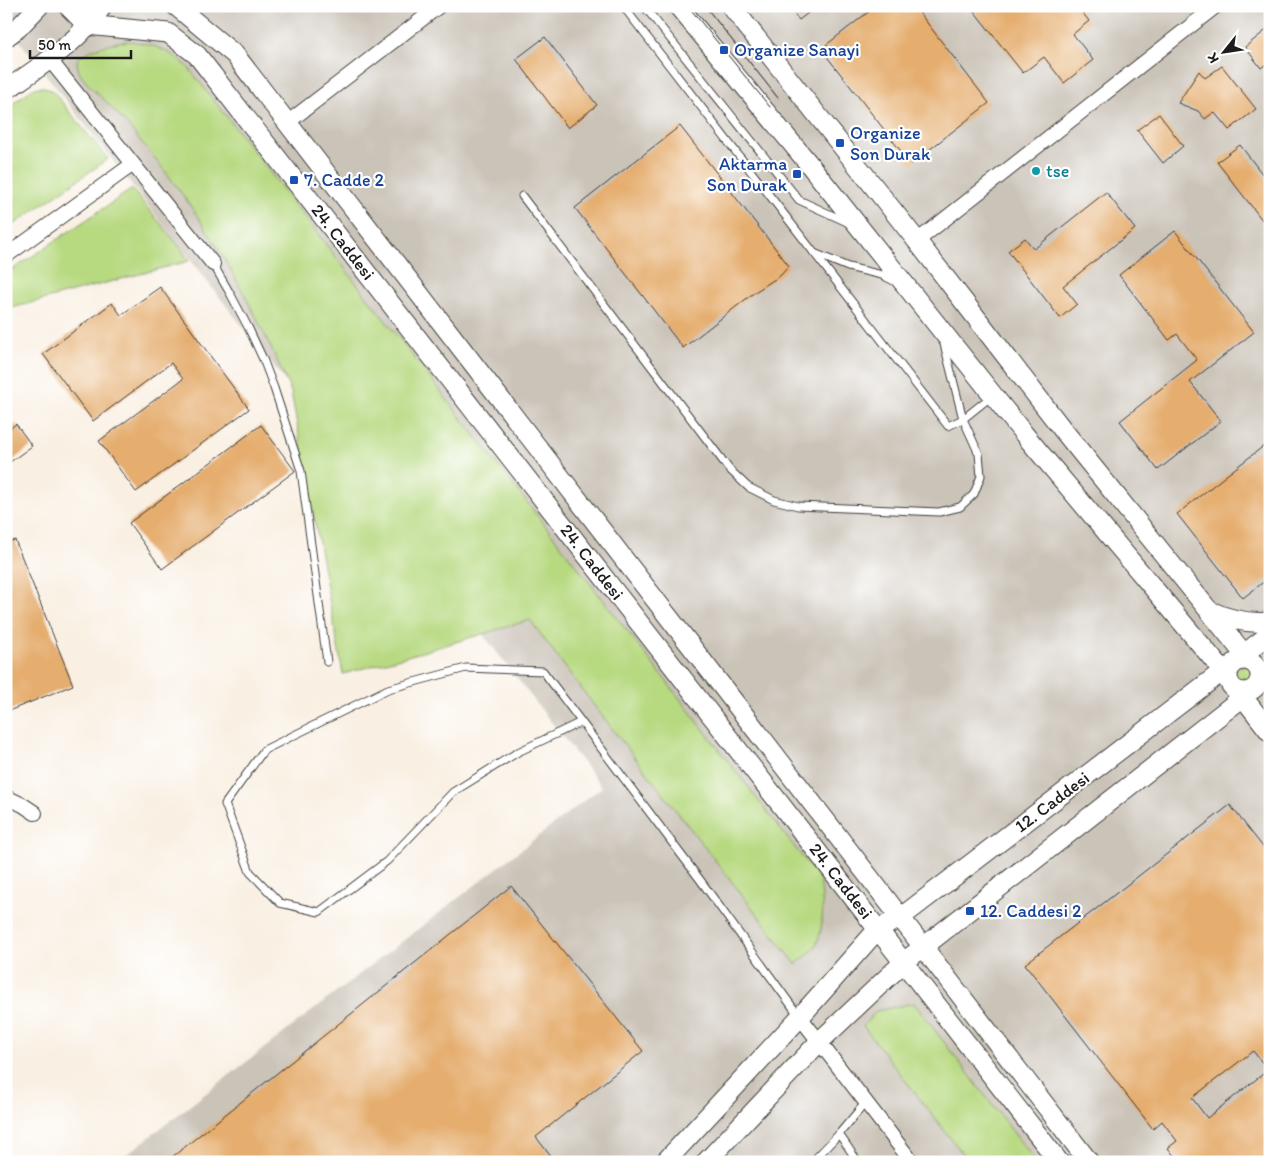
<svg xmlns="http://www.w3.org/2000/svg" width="1276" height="1168" font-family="Itim,sans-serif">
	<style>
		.industrial { fill: #cac3b8 }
		.green { fill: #b7d980; stroke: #6a7a4e }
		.building { fill: #e5ad6e; fill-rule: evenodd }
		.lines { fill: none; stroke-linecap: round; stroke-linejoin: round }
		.lane-casing { stroke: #3d3c3a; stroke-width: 9 }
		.street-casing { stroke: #3d3c3a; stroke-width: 16 }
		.secondary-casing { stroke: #3d3c3a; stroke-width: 21 }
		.lane { stroke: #fff; stroke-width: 7 }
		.street { stroke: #fff; stroke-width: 14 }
		.secondary { stroke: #fff; stroke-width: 19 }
		.tram { stroke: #1c1c1c; stroke-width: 1 }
		.transit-dot { fill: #1a4fb4; stroke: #fff; stroke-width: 2 }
		.culture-dot { fill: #0f9aa8; stroke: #fff; stroke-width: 2 }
		.labels { text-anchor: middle; stroke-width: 4.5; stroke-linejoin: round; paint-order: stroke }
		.transit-label { font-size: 18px; fill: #164399; stroke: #fff; text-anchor: start }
		.culture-label { font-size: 18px; fill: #0d838f; stroke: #fff; text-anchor: start }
		.street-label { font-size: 18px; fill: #1c1c1c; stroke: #fff }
	</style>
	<rect width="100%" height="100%" fill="#fff"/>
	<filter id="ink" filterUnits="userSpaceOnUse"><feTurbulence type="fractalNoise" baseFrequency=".02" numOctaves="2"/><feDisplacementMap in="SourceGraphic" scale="10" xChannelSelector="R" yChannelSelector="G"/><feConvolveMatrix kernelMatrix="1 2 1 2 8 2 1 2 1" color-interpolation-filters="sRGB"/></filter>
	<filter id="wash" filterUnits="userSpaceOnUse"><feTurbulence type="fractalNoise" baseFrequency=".0096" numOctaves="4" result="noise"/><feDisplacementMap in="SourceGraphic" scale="20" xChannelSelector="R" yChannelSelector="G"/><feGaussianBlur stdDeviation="1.12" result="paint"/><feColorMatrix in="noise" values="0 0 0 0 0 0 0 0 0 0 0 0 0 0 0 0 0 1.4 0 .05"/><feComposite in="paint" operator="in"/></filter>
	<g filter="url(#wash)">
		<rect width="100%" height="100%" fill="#f9f0e3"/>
		<polygon class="industrial" points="6,6 1270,6 1270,1162 117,1162 602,787 11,30 6,33"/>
		<g class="green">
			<path d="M127 41C151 43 169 50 187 66L646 655 820 880C823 900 825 927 816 945 813 952 802 959 796 964L589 699 530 620 422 652 343 674 291 392C258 315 219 242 168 175 150 152 132 130 112 108 101 96 87 86 79 72L77 63 78 58C93 48 109 43 127 41Z"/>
			<polygon points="38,87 44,87 53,91 108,159 6,230 6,108 32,89"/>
			<polygon points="132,189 179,246 189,261 8,309 6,305 6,274"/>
			<circle cx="1244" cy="676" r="10"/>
			<polygon points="914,1003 1036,1162 969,1162 863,1026 876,1011"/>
		</g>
		<g id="blocks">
			<g class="building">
				<polygon points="788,6 817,6 799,20"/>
				<polygon points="876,6 914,6 989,103 911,164 821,49"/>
				<polygon points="970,6 1077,6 1089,21 1073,34 1093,60 1064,83 1044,57 1023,73"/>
				<polygon points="1270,27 1270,61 1261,68 1245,47"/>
				<polygon points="545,37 597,105 568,128 516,59"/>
				<polygon points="1222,66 1256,109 1229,130 1214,112 1205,119 1198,111 1178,103 1199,71 1205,78"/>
				<polygon points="1159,114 1183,146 1163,163 1137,130"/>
				<polygon points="680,126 789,266 781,275 755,292 683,348 575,208"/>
				<polygon points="1240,145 1270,184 1270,230 1217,162"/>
				<polygon points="1106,192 1135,229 1063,286 1077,304 1060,318 1008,251 1025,238 1034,249"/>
				<polygon points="1175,231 1254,332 1190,382 1221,421 1158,470 1120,421 1197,360 1177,334 1169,340 1119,275"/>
				<polygon points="160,287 249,409 136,492 99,441 183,379 171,363 93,421 43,354 112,303 121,315"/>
				<polygon points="16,424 32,446 6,465 6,431"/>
				<polygon points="261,425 295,471 162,569 129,523"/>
				<polygon points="1270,441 1270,577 1243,598 1177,514"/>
				<polygon points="15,540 73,685 6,712 6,543"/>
				<path d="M1230 805 1270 856V1162H1179L1168 1148 1177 1141 1162 1121 1153 1129 1025 964ZM1253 1051 1268 1070 1207 1118 1192 1098Z"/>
				<polygon points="511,886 643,1051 536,1137 555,1162 166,1162"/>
			</g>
		</g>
	</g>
	<g filter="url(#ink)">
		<use href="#blocks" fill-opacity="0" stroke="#3d3c3a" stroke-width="1"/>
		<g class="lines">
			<g class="lane-casing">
				<g id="lane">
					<polyline points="623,6 948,426 963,419 944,344"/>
					<polyline points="644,6 799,200 849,223"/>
					<polyline points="522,196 729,469 748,487 774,500 798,506 939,512 960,507 974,494 981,476 979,454 963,419 993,395"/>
					<polyline points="814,253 848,267 882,275 896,282"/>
					<polyline points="213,264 231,295 248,327 263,359 274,388 301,471 327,662"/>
					<polyline points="581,722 518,752 453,792 387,861 319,912 280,903 250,872 225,804 264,750 388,689 466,668 543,671 701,881 799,1016"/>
					<polyline points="839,1134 858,1162"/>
					<polyline points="812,1162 839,1134 866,1102"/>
				</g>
			</g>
			<g class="street-casing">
				<g id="street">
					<polyline points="50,60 213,264"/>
					<polyline points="287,123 439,6"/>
					<polyline points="917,241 1216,6"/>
					<polyline points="6,256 133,164"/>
					<polyline points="6,797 23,805 35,813"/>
					<polyline points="800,1017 912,1162"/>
				</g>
			</g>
			<g class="secondary-casing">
				<g id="secondary">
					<polyline points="68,6 87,25 168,33 197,55 1059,1162"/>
					<polyline points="176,6 235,55 1089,1162"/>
					<polyline points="678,6 809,164 1024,434 1223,671 1228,672"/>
					<polyline points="731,6 917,241 1063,430 1244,654 1244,659"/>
					<polyline points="6,37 18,28 39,6"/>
					<path d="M6 90C38 68 82 40 102 6"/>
					<path d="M1210 611C1230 620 1249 624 1270 622"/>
					<polyline points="1244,654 1270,634"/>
					<circle cx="1244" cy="676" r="16"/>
					<polyline points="1243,692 1243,697 1270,732"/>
					<polyline points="665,1162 800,1017 878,929 900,918 1223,671"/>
					<polyline points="706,1162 820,1041 904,962 1243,697"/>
				</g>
			</g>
			<use href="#lane" class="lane"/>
			<use href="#street" class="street"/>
			<use href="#secondary" class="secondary"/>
			<g class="tram">
				<polyline points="688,6 770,107"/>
				<polyline points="705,6 778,98"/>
			</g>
		</g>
	</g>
	<g class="transit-dot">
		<rect x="719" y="45" width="10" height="10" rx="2.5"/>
		<rect x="835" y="138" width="10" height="10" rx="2.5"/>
		<rect x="792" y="169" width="10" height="10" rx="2.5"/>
		<rect x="289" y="175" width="10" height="10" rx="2.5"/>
		<rect x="965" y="906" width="10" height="10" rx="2.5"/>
	</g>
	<circle class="culture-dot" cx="1036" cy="171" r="5"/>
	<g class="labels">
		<g class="transit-label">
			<text x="734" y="56">Organize Sanayi</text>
			<text x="850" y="139">Organize<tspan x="850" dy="21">Son Durak</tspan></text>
			<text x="787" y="170" text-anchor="end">Aktarma<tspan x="787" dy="21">Son Durak</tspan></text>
			<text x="304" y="186">7. Cadde 2</text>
			<text x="980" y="917">12. Caddesi 2</text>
		</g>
		<g class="culture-label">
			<text x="1046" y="177">tse</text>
		</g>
		<g class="street-label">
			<text transform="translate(343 242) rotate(52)" y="6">24. Caddesi</text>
			<text transform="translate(592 562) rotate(52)" y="6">24. Caddesi</text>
			<text transform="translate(1052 802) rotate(-37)" y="6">12. Caddesi</text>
			<text transform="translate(841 881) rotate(52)" y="6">24. Caddesi</text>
		</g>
	</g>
	<rect width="1276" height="1168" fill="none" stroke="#fff" stroke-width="25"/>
	<g transform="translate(1224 52) rotate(240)" stroke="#ffffff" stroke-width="4" paint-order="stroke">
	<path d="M0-4L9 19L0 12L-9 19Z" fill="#1c1c1c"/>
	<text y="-8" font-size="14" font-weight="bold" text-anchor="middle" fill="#1c1c1c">K</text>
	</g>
	<path d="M30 50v8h101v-8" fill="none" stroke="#1c1c1c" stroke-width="2.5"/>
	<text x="38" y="50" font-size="15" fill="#1c1c1c" stroke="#ffffff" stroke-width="4" paint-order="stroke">50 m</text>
</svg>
